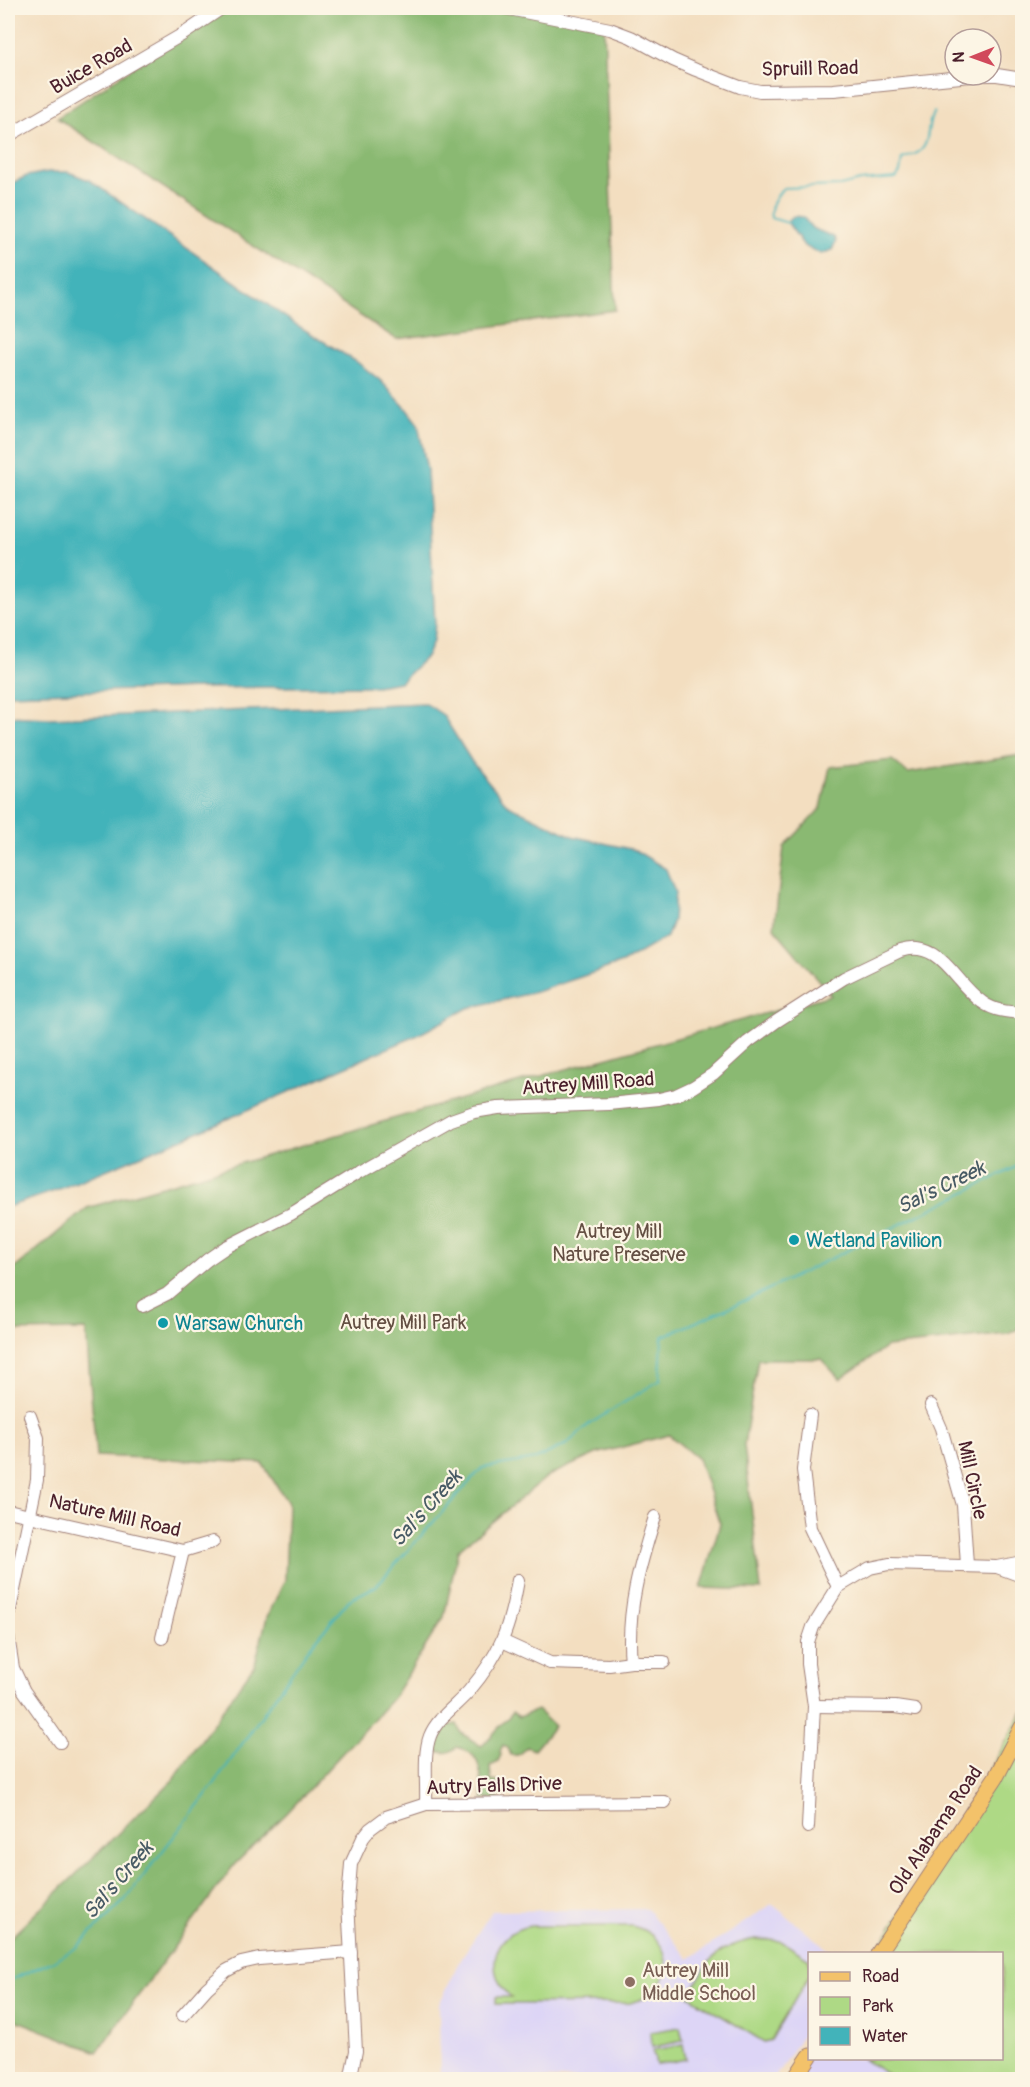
<svg xmlns="http://www.w3.org/2000/svg" width="1030" height="2087" font-family="Pangolin,sans-serif">
	<style>
		.built { fill: #ddd5f6 }
		.green { fill: #aed985; stroke: #7c7c58; stroke-width: 1.5 }
		.forest { fill: #8ab972; stroke: #6a6c4e; stroke-width: 1.5 }
		.water { fill: #42b3ba; stroke: #466972; stroke-width: 1.5 }
		.lines { fill: none; stroke-linecap: round; stroke-linejoin: round }
		.stream { stroke: #42b3ba; stroke-width: 2 }
		.minor-casing { stroke: #9e7e76; stroke-width: 14 }
		.major-casing { stroke: #9e7e76; stroke-width: 17 }
		.minor { stroke: #fff; stroke-width: 12 }
		.major { stroke: #f3c26a; stroke-width: 15 }
		.culture-dot { fill: #0f9aa8; stroke: #fcf5e5; stroke-width: 2 }
		.education-dot { fill: #8d6e63; stroke: #fcf5e5; stroke-width: 2 }
		.labels { text-anchor: middle; stroke-width: 4.5; stroke-linejoin: round; paint-order: stroke }
		.street-label { font-size: 20px; fill: #4a1f2b; stroke: #fcf5e5 }
		.park-label { font-size: 20px; fill: #634e42; stroke: #fcf5e5 }
		.culture-label { font-size: 20px; fill: #0d838f; stroke: #fcf5e5; text-anchor: start }
		.education-label { font-size: 20px; fill: #785e54; stroke: #fcf5e5; text-anchor: start }
		.water-label { font-size: 21px; font-style: italic; fill: #475a64; stroke: #fcf5e5 }
	</style>
	<rect width="100%" height="100%" fill="#fcf5e5"/>
	<filter id="ink" filterUnits="userSpaceOnUse"><feTurbulence type="fractalNoise" baseFrequency=".0167" numOctaves="2"/><feDisplacementMap in="SourceGraphic" scale="12" xChannelSelector="R" yChannelSelector="G"/><feConvolveMatrix kernelMatrix="1 2 1 2 8 2 1 2 1" color-interpolation-filters="sRGB"/></filter>
	<filter id="wash" filterUnits="userSpaceOnUse"><feTurbulence type="fractalNoise" baseFrequency=".008" numOctaves="4" result="noise"/><feDisplacementMap in="SourceGraphic" scale="24" xChannelSelector="R" yChannelSelector="G"/><feGaussianBlur stdDeviation="1.35" result="paint"/><feColorMatrix in="noise" values="0 0 0 0 0 0 0 0 0 0 0 0 0 0 0 0 0 1.4 0 .05"/><feComposite in="paint" operator="in"/></filter>
	<g filter="url(#wash)">
		<rect width="100%" height="100%" fill="#f3dec0"/>
		<g class="built">
			<polygon points="772,1904 832,1953 810,1954 809,2024 774,2079 440,2079 439,2004 464,1954 492,1911 647,1909 689,1959"/>
			<polygon points="810,2058 863,2059 895,2079 790,2080"/>
		</g>
		<g class="green">
			<polygon points="1022,1713 1022,2079 895,2079 863,2059 1002,2058 1002,1954 875,1953 987,1775"/>
			<path d="M531 1926H632C679 1937 676 1993 630 2003L496 2004V1997H511C483 1973 493 1931 531 1926Z"/>
			<path d="M755 1939 781 1941 809 1959V1976L771 2040 764 2042 689 1996C709 1961 712 1948 755 1939Z"/>
			<polygon points="680,2027 683,2041 652,2047 650,2032"/>
			<polygon points="683,2045 686,2059 656,2065 653,2050"/>
		</g>
		<g class="forest">
			<polygon points="222,8 510,8 604,26 615,310 396,339 57,118"/>
			<polygon points="1022,755 1022,1327 1008,1334 887,1347 840,1379 821,1359 758,1359 744,1445 761,1590 701,1588 720,1524 698,1459 669,1435 596,1454 548,1476 458,1550 444,1617 393,1698 288,1812 234,1865 97,2052 8,2017 8,1940 173,1780 255,1664 267,1617 285,1580 288,1503 262,1463 96,1456 86,1330 8,1331 8,1274 87,1208 502,1087 831,995 774,928 784,847 821,808 830,767 892,760 908,773"/>
			<path d="M537 1710 554 1726 534 1750 527 1747 518 1755H511L508 1748 503 1745 500 1751 501 1755 497 1763 490 1766 491 1781 499 1782V1800L483 1799C480 1776 484 1753 457 1747 449 1754 444 1754 434 1750 436 1735 442 1726 457 1724L461 1733 481 1746 483 1745 513 1712 519 1717Z"/>
		</g>
		<g class="water">
			<polygon points="48,172 68,172 89,180 297,325 357,362 381,381 405,407 418,424 427,470 435,624 433,641 427,656 400,682 376,686 201,688 8,694 8,185 27,176"/>
			<polygon points="794,216 803,217 812,228 834,237 836,241 832,250 821,254 804,246 788,223 789,219"/>
			<polygon points="425,703 443,715 472,762 508,805 572,836 635,850 666,869 675,892 673,920 667,937 622,963 536,992 468,1008 418,1035 184,1138 52,1192 8,1207 8,716 49,718"/>
		</g>
		<g class="lines">
			<g class="stream">
				<path d="M788 223 771 218C769 206 776 197 783 188L840 186 860 181 896 178 900 172 902 159C907 157 912 156 917 153 932 145 925 124 934 112"/>
				<polyline points="8,1981 51,1962 76,1948 125,1900 215,1783 306,1652 349,1600 376,1586 482,1468 536,1459 567,1444 588,1425 660,1380 662,1337 753,1297 1022,1164"/>
			</g>
		</g>
	</g>
	<g filter="url(#ink)">
		<g class="lines">
			<g class="minor-casing">
				<g id="minor">
					<polyline points="504,8 610,29 631,37 673,60 696,70 740,87 760,91 834,90 980,75 997,75 1022,79"/>
					<polyline points="8,136 185,33 222,8"/>
					<path d="M143 1306 167 1294 207 1260 226 1247 291 1214 359 1172 451 1120 474 1112 498 1108 609 1104 659 1099 676 1095 693 1087 713 1074 748 1042 777 1021 844 978 900 951C941 938 954 983 982 1002 994 1011 1008 1012 1022 1013"/>
					<polyline points="931,1405 941,1428 963,1505 967,1565"/>
					<polyline points="810,1415 803,1470 810,1528 838,1587"/>
					<polyline points="8,1511 183,1551 213,1542"/>
					<polyline points="997,1567 1022,1562"/>
					<polyline points="8,1619 37,1480 38,1438 30,1416"/>
					<polyline points="8,1636 13,1668 24,1691 60,1742"/>
					<polyline points="162,1638 183,1551"/>
					<polyline points="502,1641 550,1663 609,1665 631,1662 664,1662"/>
					<path d="M631 1662C626 1612 640 1564 655 1517"/>
					<polyline points="814,1706 895,1707 915,1710"/>
					<path d="M426 1804C427 1784 423 1754 430 1736 437 1718 457 1705 469 1691 501 1653 510 1627 518 1580"/>
					<polyline points="808,1827 814,1706 808,1664 808,1642 813,1627 838,1587 870,1568 889,1564 997,1567 1016,1574 1022,1575"/>
					<polyline points="183,2015 207,1988 226,1971 241,1963 259,1959 351,1952"/>
					<polyline points="350,2080 356,2051 348,1901 351,1864 363,1838 370,1829 386,1817 426,1804 665,1802"/>
				</g>
			</g>
			<g class="major-casing">
				<g id="major">
					<polyline points="878,1954 996,1777 1022,1727"/>
					<polyline points="794,2080 810,2056"/>
				</g>
			</g>
			<use href="#minor" class="minor"/>
			<use href="#major" class="major"/>
		</g>
	</g>
	<g class="culture-dot">
		<circle cx="794" cy="1240" r="6"/>
		<circle cx="163" cy="1323" r="6"/>
	</g>
	<circle class="education-dot" cx="630" cy="1982" r="6"/>
	<g class="labels">
		<g class="street-label">
			<text transform="translate(91 66) rotate(-30)" y="7">Buice Road</text>
			<text transform="translate(810 68) rotate(-1)" y="7">Spruill Road</text>
			<text transform="translate(588 1083) rotate(-4)" y="7">Autrey Mill Road</text>
			<text transform="translate(973 1480) rotate(78)" y="7">Mill Circle</text>
			<text transform="translate(115 1515) rotate(13)" y="7">Nature Mill Road</text>
			<text transform="translate(494 1785) rotate(-2)" y="7">Autry Falls Drive</text>
			<text transform="translate(935 1830) rotate(-56)" y="7">Old Alabama Road</text>
		</g>
		<g class="park-label">
			<text x="619" y="1238">Autrey Mill<tspan x="619" dy="23">Nature Preserve</tspan></text>
			<text x="403" y="1329">Autrey Mill Park</text>
		</g>
		<g class="culture-label">
			<text x="806" y="1247">Wetland Pavilion</text>
			<text x="175" y="1330">Warsaw Church</text>
		</g>
		<g class="education-label">
			<text x="642" y="1977">Autrey Mill<tspan x="642" dy="23">Middle School</tspan></text>
		</g>
		<g class="water-label">
			<text transform="translate(941 1187) rotate(-26)" y="7">Sal's Creek</text>
			<text transform="translate(426 1508) rotate(-48)" y="7">Sal's Creek</text>
			<text transform="translate(118 1880) rotate(-49)" y="7">Sal's Creek</text>
		</g>
	</g>
	<rect width="1030" height="2087" fill="none" stroke="#fcf5e5" stroke-width="30"/>
	<rect x="808" y="1952" width="195" height="108" fill="#fcf5e5" stroke="#b59f9b" stroke-width="1.5"/>
	<rect x="820" y="1972" width="30" height="9" fill="#f3c26a" stroke="#b59f9b" stroke-width="1.5"/>
	<text x="862" y="1982" font-size="18" fill="#4a1f2b">Road</text>
	<rect x="820" y="1997" width="30" height="18" fill="#aed985" stroke="#b59f9b" stroke-width="1.5"/>
	<text x="862" y="2012" font-size="18" fill="#4a1f2b">Park</text>
	<rect x="820" y="2027" width="30" height="18" fill="#42b3ba" stroke="#b59f9b" stroke-width="1.5"/>
	<text x="862" y="2042" font-size="18" fill="#4a1f2b">Water</text>
	<g transform="translate(973 57) rotate(269)"><circle r="28" fill="#fcf5e5" stroke="#b59f9b" stroke-width="1.5"/>
	<path d="M0-4.5L10 22L0 15L-10 22Z" fill="#d1495b"/>
	<text y="-9" font-size="16" font-weight="bold" text-anchor="middle" fill="#4a1f2b">N</text>
	</g>
</svg>
